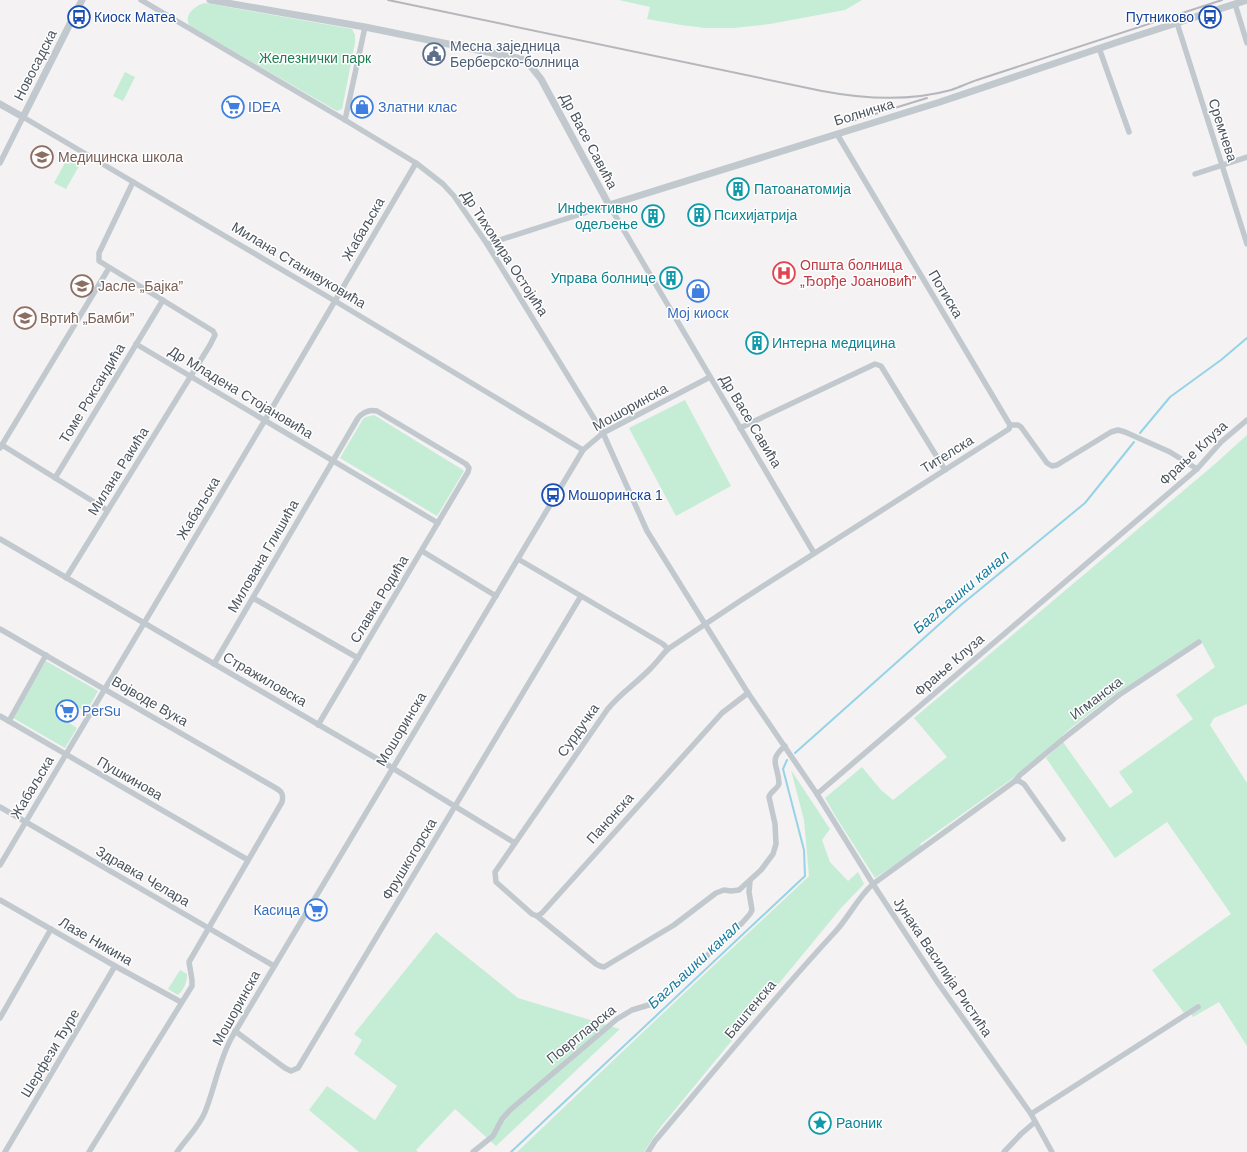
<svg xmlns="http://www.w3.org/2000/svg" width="1247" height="1152" font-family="Helvetica,sans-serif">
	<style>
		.green { fill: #c5edd6 }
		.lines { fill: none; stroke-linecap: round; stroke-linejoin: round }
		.stream { stroke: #95d3e7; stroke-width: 2 }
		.minor { stroke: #c1c9cf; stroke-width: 5.5 }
		.tertiary { stroke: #c1c9cf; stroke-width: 7 }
		.rail { stroke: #b5b7bc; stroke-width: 2 }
		.labels { text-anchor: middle; stroke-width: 3; stroke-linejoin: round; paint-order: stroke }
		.transit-label { font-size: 14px; fill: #164399; stroke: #fff; text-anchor: start }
		.service-label { font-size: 14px; fill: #4e5e75; stroke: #fff; text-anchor: start }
		.park-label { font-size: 14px; fill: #1e7d51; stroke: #fff }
		.street-label { font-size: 14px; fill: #4b545e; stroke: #fff }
		.shop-label { font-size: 14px; fill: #366cbe; stroke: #fff; text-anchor: start }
		.education-label { font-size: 14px; fill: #785e54; stroke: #fff; text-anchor: start }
		.culture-label { font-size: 14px; fill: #0d838f; stroke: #fff; text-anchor: start }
		.health-label { font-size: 14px; fill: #be3a42; stroke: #fff; text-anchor: start }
		.water-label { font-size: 15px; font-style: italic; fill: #167d9f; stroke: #fff }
	</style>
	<rect width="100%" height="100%" fill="#f4f2f2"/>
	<g class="green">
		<polygon points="619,0 862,0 845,10 770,24 733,28 705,28 681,25 647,19 650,7"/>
		<path d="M205 3 352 29 355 35V43L342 109 337 111 190 26C182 15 196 5 205 3Z"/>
		<polygon points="125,72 135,77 123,101 113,96"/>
		<polygon points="67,159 79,166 66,189 54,183"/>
		<polygon points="685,400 731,486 676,516 629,428"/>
		<polygon points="374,415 463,470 464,471 437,516 340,458 363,419 366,417"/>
		<polygon points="1247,435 1247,704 1214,718 1210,725 1247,783 1247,1046 1219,1002 1193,1017 1188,1010 1184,1013 1152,970 1231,914 1167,822 1115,858 1046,758 1063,742 1110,808 1133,792 1119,772 1193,719 1176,695 1215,667 1200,639 1112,696 1067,731 1044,756 920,844 922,847 875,878 836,817 825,798 862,767 881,790 893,800 947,757 914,718 1215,464"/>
		<polygon points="46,661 98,691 86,712 64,699 55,714 77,728 65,748 13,718"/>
		<polygon points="791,770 830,829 822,840 830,862 848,881 858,872 864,884 841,908 659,1129 644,1152 517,1152 642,1033 809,876 804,820"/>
		<polygon points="436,932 518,998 620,1029 496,1146 455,1109 416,1150 418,1152 359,1152 309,1110 327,1086 375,1120 397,1086 354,1054 362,1040 354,1034"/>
		<path d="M180 970 187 974C187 983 184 989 178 995L168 989Z"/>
	</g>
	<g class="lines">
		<g class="stream">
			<polyline points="1140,433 1170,397 1221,360 1247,338"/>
			<polyline points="795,753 961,605 1085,503 1134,442"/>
			<polyline points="511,1152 805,876 804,850 783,769 787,760"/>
		</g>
		<g class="minor">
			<polyline points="141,0 345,120 416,163 443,184 454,196 487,244 603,433 647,531 748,693 817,794 1197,469 1221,442 1247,420"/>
			<polyline points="1235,4 1247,43"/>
			<polyline points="1177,23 1247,244"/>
			<polyline points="1099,48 1129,132"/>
			<polyline points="345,120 365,27"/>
			<polyline points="837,134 1010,425"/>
			<polyline points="0,163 23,117 335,301 583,450"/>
			<polyline points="1195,174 1247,157"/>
			<polyline points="487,244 609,205 814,553"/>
			<polyline points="136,344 438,523"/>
			<polyline points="740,428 875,364 881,366 945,470"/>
			<polyline points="2,445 107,510"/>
			<polyline points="0,448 109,268"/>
			<polyline points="55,478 163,300"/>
			<polyline points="0,539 386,764 515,843"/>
			<polyline points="422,551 496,596"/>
			<polyline points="518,559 663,644 668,649"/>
			<polyline points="66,578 210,345 215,335 213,331 99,261 99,253 133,182"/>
			<polyline points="253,598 358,658"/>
			<path d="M0 629 274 787C281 791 284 793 282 802L189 962 192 980V986L89 1152"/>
			<path d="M214 664 358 418C363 412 369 409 377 411L466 464 469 468 468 472 318 725"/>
			<polyline points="0,716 248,860"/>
			<polyline points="9,721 46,655"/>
			<path d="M785 746C767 761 779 766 779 784 777 790 770 791 769 797L775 824 776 844 773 854 761 870 739 890 731 891 724 890 716 893 674 925 604 967 600 966 596 964 537 916 532 914 496 882 495 872 607 710C619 694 637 683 651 668 657 662 662 655 668 649L743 599 1009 429 1010 425H1018L1021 427 1047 463 1052 466 1057 465 1111 432 1118 430 1125 432 1170 452 1197 469"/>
			<polyline points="1015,781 1020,775 1068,735 1119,695 1199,642"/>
			<polyline points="817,794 873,884 938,983 1031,1114 1052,1152"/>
			<polyline points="0,807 274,966"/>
			<polyline points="0,865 265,420 416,163"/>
			<polyline points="0,900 115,966 181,1002"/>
			<polyline points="537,916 542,913 722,713 748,693"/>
			<polyline points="0,1018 51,929"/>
			<polyline points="235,1031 285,1068 291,1071 298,1068 581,596"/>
			<polyline points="1031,1114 1198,1007"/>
			<polyline points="5,1152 115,966"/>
			<path d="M177 1152C186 1139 199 1127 205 1112 215 1087 219 1060 232 1037L583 450 603 433 710 377"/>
			<polyline points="473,1152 493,1136 502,1119 510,1110 617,1019 632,1010 652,1004 665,995 742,923 750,914 752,910 749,892 750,881"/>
			<path d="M648 1152 655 1141C714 1071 773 999 835 932 849 917 858 897 873 884L1015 781H1019L1024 784 1063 839"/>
			<polyline points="1004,1152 1021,1134 1035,1122"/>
		</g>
		<g class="tertiary">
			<polyline points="210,0 365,27 522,59 529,64 541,79 609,205 940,102 1118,42 1247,0"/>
			<polyline points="0,104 23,117 82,0"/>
		</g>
		<g class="rail">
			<path d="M388 0 822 91C864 99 908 102 951 90 960 87 968 83 977 80L1222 0"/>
			<polyline points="849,122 927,98"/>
		</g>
	</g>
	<defs>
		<g id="bus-ring" transform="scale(1.15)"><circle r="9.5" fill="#fff" stroke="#1a4fb4" stroke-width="1.5"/><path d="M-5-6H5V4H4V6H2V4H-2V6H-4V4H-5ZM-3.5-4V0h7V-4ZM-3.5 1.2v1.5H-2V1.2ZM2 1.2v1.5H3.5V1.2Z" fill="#1a4fb4"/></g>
		<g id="civic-ring" transform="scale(1.15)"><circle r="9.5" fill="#fff" stroke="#5c6f8a" stroke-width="1.5"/><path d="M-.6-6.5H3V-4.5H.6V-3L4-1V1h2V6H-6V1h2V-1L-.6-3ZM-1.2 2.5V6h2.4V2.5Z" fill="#5c6f8a"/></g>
		<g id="supermarket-ring" transform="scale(1.15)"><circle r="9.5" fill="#fff" stroke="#3f7fe0" stroke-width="1.5"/><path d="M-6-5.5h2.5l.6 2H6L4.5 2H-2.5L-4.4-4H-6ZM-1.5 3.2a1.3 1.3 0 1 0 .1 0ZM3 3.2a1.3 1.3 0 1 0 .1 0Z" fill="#3f7fe0"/></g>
		<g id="shop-ring" transform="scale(1.15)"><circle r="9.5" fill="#fff" stroke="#3f7fe0" stroke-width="1.5"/><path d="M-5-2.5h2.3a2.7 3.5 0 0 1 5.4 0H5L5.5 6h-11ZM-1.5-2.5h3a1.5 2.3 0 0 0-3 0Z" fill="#3f7fe0"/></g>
		<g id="school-ring" transform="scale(1.15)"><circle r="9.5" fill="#fff" stroke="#8d6e63" stroke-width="1.5"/><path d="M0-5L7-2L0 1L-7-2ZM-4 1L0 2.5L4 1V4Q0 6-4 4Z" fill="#8d6e63"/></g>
		<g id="building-ring" transform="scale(1.15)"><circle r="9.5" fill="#fff" stroke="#0f9aa8" stroke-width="1.5"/><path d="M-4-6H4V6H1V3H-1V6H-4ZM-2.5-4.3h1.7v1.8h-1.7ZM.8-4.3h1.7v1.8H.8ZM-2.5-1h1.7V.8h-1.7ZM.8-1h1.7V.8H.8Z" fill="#0f9aa8"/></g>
		<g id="hospital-ring" transform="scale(1.15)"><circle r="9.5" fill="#fff" stroke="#e0444e" stroke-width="1.5"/><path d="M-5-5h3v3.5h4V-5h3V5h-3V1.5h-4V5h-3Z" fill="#e0444e"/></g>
		<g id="sight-ring" transform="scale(1.15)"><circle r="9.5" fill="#fff" stroke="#0f9aa8" stroke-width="1.5"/><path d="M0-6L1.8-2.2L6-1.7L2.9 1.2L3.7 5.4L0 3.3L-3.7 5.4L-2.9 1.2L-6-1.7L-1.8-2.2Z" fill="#0f9aa8"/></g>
	</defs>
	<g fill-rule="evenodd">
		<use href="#bus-ring" x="79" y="17"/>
		<use href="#bus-ring" x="1210" y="17"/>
		<use href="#civic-ring" x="434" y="54"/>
		<use href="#supermarket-ring" x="233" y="107"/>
		<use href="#shop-ring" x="362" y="107"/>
		<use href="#school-ring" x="42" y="157"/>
		<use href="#building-ring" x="738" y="189"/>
		<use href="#building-ring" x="699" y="215"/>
		<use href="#building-ring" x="653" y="216"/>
		<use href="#hospital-ring" x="784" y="273"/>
		<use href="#building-ring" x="671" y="278"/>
		<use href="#school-ring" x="82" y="286"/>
		<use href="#shop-ring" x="698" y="291"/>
		<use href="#school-ring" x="25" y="318"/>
		<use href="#building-ring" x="757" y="343"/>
		<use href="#bus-ring" x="553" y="495"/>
		<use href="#supermarket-ring" x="67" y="711"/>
		<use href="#supermarket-ring" x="316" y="910"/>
		<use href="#sight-ring" x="820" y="1123"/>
	</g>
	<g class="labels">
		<g class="transit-label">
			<text x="94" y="22">Киоск Матеа</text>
			<text x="1194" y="22" text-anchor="end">Путниково</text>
			<text x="568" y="500">Мошоринска 1</text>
		</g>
		<g class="service-label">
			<text x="450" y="51">Месна заједница<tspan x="450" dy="16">Берберско-болница</tspan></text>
		</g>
		<g class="park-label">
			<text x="315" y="63">Железнички парк</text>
		</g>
		<g class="street-label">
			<text transform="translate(35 65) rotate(-63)" y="5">Новосадска</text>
			<text transform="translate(864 112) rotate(-17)" y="5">Болничка</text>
			<text transform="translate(1223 130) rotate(72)" y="5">Сремчева</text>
			<text transform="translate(589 141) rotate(62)" y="5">Др Васе Савића</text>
			<text transform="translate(363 229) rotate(-60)" y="5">Жабаљска</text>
			<text transform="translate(505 253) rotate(57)" y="5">Др Тихомира Остојића</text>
			<text transform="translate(299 265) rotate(31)" y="5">Милана Станивуковића</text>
			<text transform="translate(946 294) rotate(59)" y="5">Потиска</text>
			<text transform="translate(241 392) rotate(31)" y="5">Др Младена Стојановића</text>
			<text transform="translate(92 393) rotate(-59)" y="5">Томе Роксандића</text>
			<text transform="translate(630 407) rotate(-29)" y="5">Мошоринска</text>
			<text transform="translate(751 421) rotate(59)" y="5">Др Васе Савића</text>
			<text transform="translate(1193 453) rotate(-43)" y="5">Фрање Клуза</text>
			<text transform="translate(947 454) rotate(-32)" y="5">Тителска</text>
			<text transform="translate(118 471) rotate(-58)" y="5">Милана Ракића</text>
			<text transform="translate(198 508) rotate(-59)" y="5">Жабаљска</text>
			<text transform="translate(263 556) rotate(-60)" y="5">Милована Глишића</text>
			<text transform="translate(379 599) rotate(-59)" y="5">Славка Родића</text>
			<text transform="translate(949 665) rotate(-41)" y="5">Фрање Клуза</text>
			<text transform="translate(265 679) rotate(30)" y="5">Стражиловска</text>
			<text transform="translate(1096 698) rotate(-37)" y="5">Игманска</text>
			<text transform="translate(150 701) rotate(30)" y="5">Војводе Вука</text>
			<text transform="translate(401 729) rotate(-59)" y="5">Мошоринска</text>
			<text transform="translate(578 730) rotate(-55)" y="5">Сурдучка</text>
			<text transform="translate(130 778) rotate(30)" y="5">Пушкинова</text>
			<text transform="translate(32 787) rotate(-59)" y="5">Жабаљска</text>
			<text transform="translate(610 818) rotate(-48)" y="5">Панонска</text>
			<text transform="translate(409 859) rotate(-59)" y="5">Фрушкогорска</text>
			<text transform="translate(143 876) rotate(30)" y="5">Здравка Челара</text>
			<text transform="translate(96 941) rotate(30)" y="5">Лазе Никина</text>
			<text transform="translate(943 967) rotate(56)" y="5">Јунака Василија Ристића</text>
			<text transform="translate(236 1008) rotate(-61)" y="5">Мошоринска</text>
			<text transform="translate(750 1009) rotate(-50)" y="5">Баштенска</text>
			<text transform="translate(581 1034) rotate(-39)" y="5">Повртларска</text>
			<text transform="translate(50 1053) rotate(-59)" y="5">Шерфези Ђуре</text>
		</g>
		<g class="shop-label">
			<text x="248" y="112">IDEA</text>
			<text x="378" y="112">Златни клас</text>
			<text x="698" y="318" text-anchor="middle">Мој киоск</text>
			<text x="82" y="716">PerSu</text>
			<text x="300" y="915" text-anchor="end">Касица</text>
		</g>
		<g class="education-label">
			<text x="58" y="162">Медицинска школа</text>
			<text x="98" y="291">Јасле „Бајка”</text>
			<text x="40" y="323">Вртић „Бамби”</text>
		</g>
		<g class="culture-label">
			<text x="754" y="194">Патоанатомија</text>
			<text x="638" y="213" text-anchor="end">Инфективно<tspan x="638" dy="16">одељење</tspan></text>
			<text x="714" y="220">Психијатрија</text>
			<text x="656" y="283" text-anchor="end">Управа болнице</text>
			<text x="772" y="348">Интерна медицина</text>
			<text x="836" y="1128">Раоник</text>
		</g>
		<g class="health-label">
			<text x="800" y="270">Општа болница<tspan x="800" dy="16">„Ђорђе Јоановић”</tspan></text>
		</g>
		<g class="water-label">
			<text transform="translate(961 592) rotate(-40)" y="5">Багљашки канал</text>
			<text transform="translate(694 965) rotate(-43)" y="5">Багљашки канал</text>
		</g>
	</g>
</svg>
